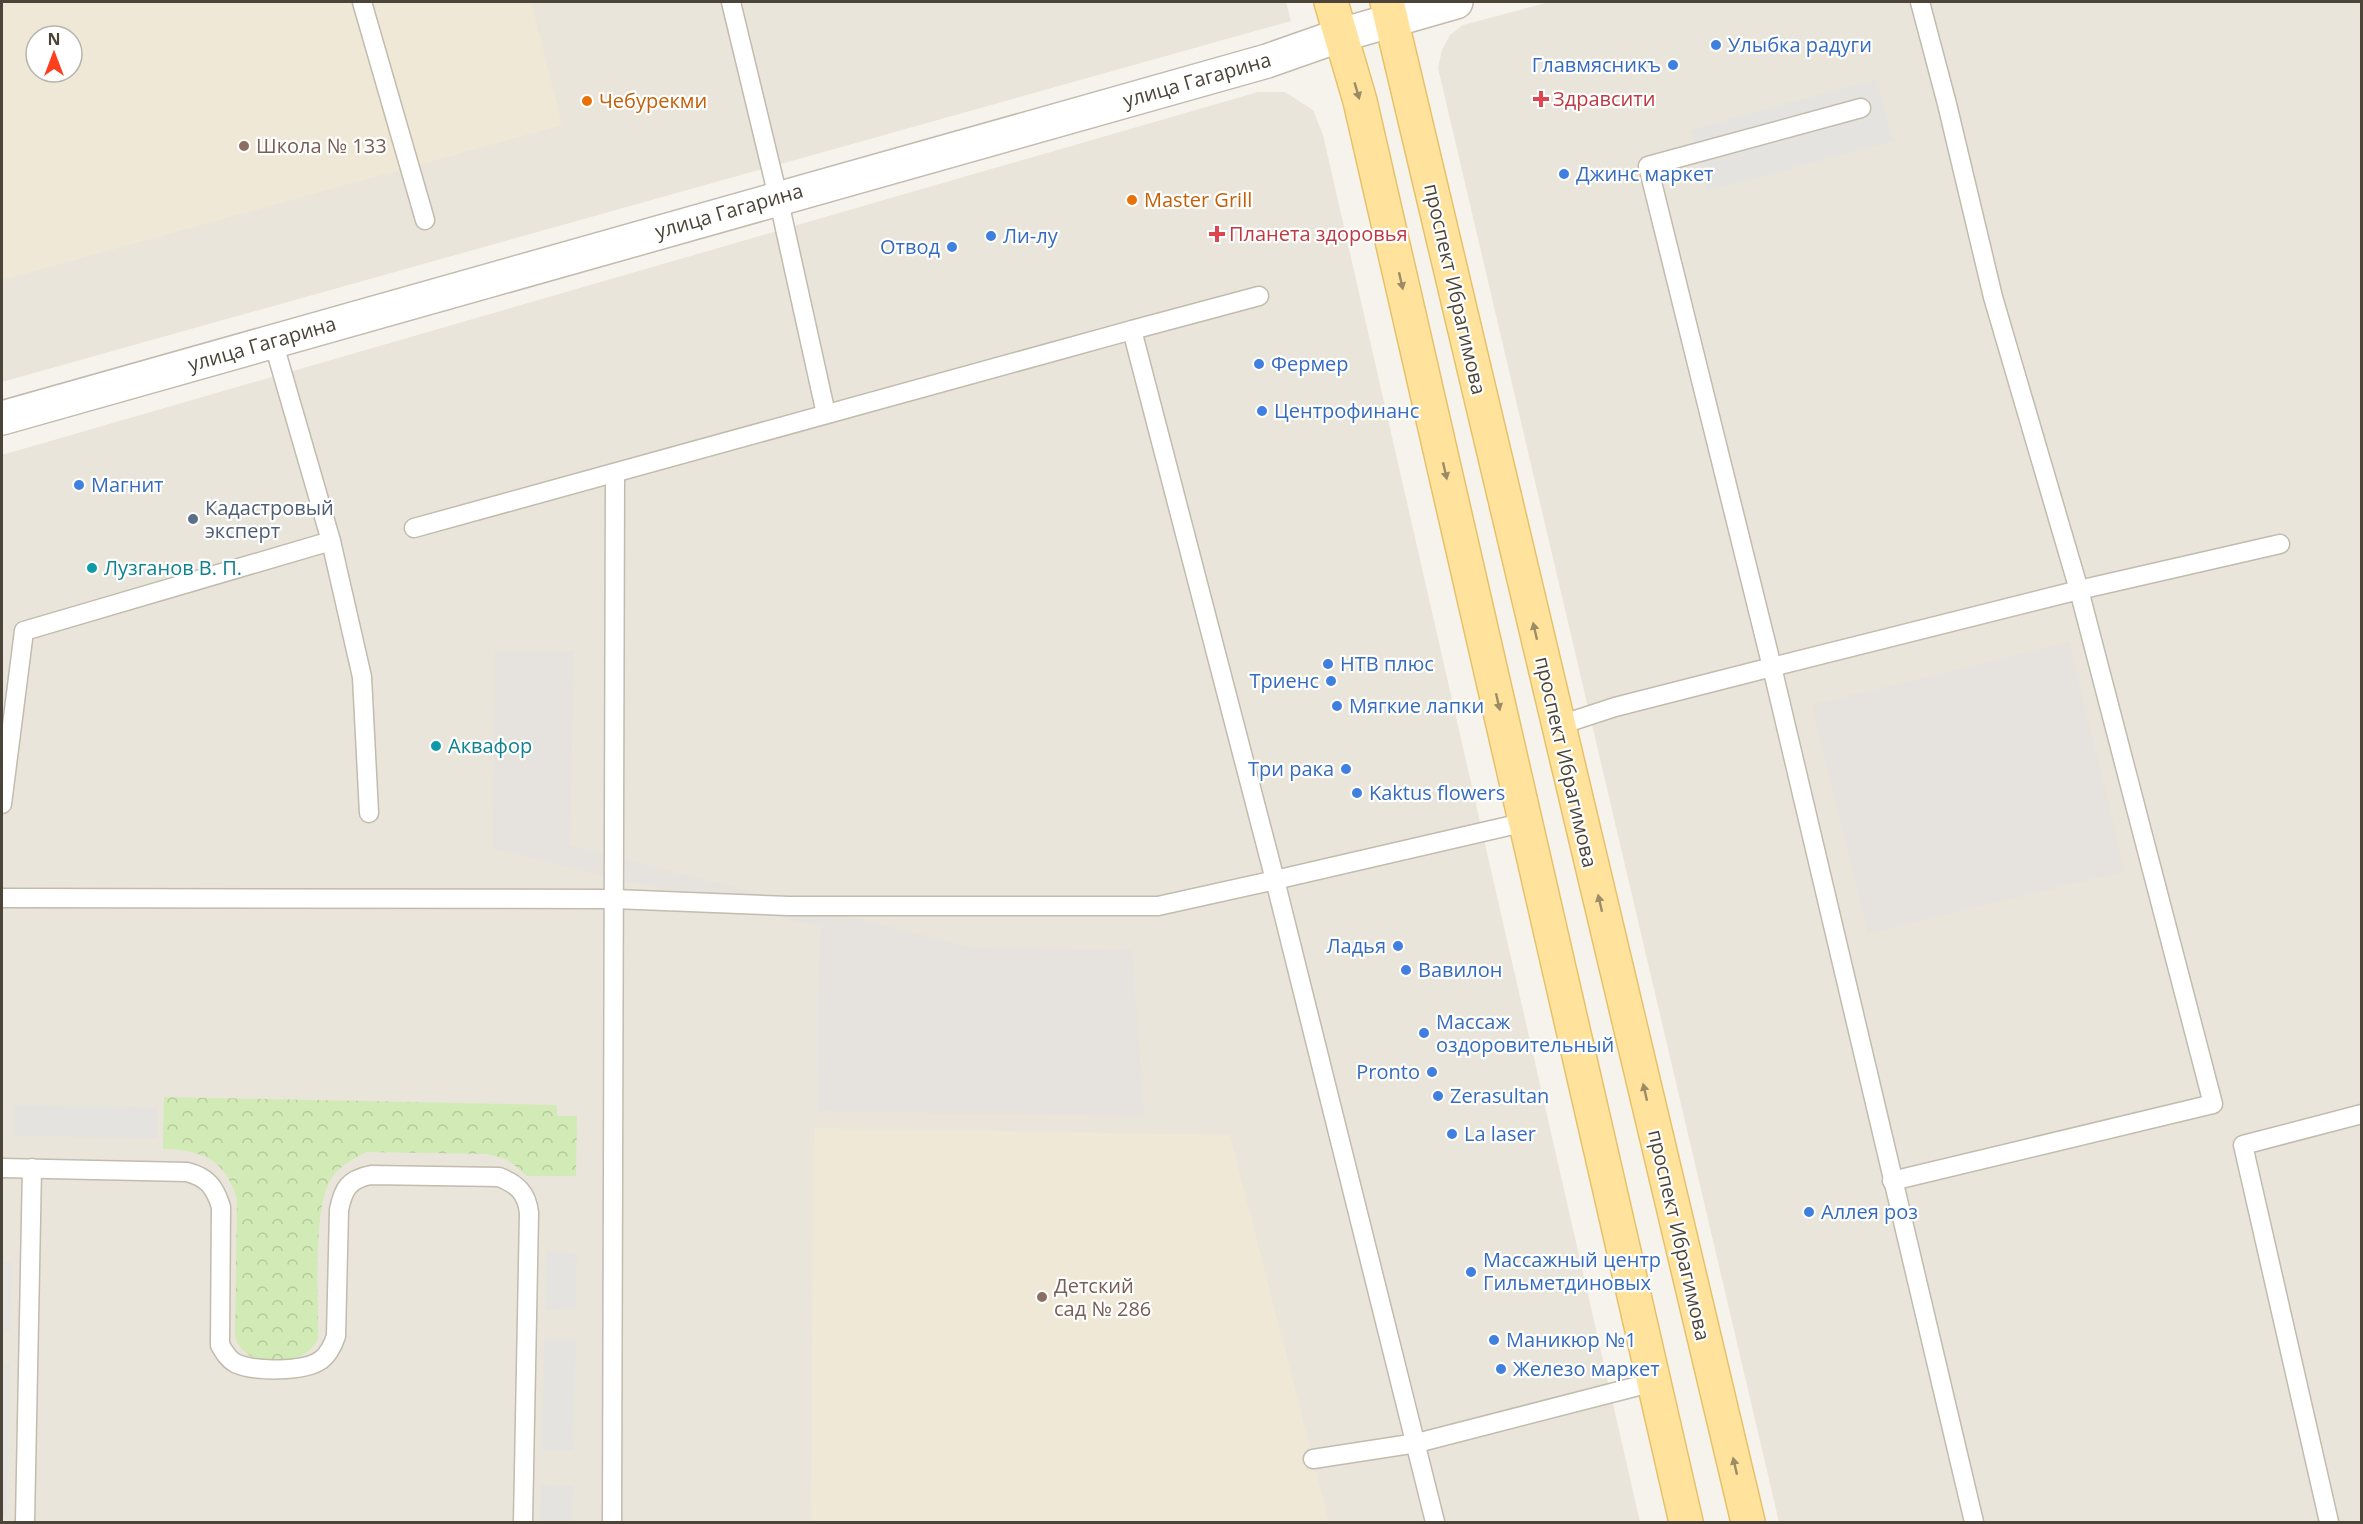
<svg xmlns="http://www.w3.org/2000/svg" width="2363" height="1524" font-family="'Open Sans',sans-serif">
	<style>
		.residential { fill: #eae5da; fill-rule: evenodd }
		.industrial { fill: #e6e2dd }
		.education { fill: #efe8d6; fill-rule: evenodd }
		.forest { fill: url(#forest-crowns) }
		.parking { fill: #e5e3e0 }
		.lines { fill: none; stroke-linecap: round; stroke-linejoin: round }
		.service-casing { stroke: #c2bbae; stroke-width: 21 }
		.tertiary-casing { stroke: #c2bbae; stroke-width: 36 }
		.primary-casing { stroke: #e6c16a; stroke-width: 36 }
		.service { stroke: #fff; stroke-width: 18 }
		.tertiary { stroke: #fff; stroke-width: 33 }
		.primary { stroke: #ffe39c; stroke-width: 33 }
		.oneway { fill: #9c8c66 }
		.shop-dot { fill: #3f7fe0; stroke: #fff; stroke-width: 2 }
		.health-dot { fill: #e0444e; stroke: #fff; stroke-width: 2 }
		.food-dot { fill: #e8710a; stroke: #fff; stroke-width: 2 }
		.education-dot { fill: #8d6e63; stroke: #fff; stroke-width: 2 }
		.service-dot { fill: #5c6f8a; stroke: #fff; stroke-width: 2 }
		.culture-dot { fill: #0f9aa8; stroke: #fff; stroke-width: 2 }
		.labels { text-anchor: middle; stroke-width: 4.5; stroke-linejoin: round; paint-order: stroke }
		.shop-label { font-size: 20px; fill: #366cbe; stroke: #fff; text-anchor: start }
		.street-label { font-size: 20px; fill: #4b4439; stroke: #fff }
		.health-label { font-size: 20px; fill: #be3a42; stroke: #fff; text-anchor: start }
		.food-label { font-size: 20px; fill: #c56008; stroke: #fff; text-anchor: start }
		.education-label { font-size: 20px; fill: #785e54; stroke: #fff; text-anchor: start }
		.service-label { font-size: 20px; fill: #4e5e75; stroke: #fff; text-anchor: start }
		.culture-label { font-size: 20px; fill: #0d838f; stroke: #fff; text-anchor: start }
	</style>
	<defs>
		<pattern id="forest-crowns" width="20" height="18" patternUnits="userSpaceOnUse" patternTransform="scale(1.5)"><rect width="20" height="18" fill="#d2eab5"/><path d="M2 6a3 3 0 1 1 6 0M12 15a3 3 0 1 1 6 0" fill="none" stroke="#b6ca9c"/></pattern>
	</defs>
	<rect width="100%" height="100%" fill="#f6f3ec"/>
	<g class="residential">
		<path d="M2 2H1286L1291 21 2 382ZM36 36H72V72H36Z"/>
		<polygon points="1550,2 2361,2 2361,1522 1779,1522 1438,68 1442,50 1450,35 1463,25"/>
		<polygon points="1258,92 1285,92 1313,110 1323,135 1640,1522 2,1522 2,455"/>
	</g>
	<g class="industrial">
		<polygon points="2069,642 2125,871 1868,934 1812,705"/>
		<polygon points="495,651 574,651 570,846 970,947 1132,950 1144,1116 818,1111 817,1012 821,927 493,849"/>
	</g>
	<g class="education">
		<path d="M2 2H531L562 125 2 280ZM36 36H72V72H36Z"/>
		<polygon points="814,1128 1230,1135 1329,1522 811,1522"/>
	</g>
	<path class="forest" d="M164 1097 557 1105V1116H577L576 1176H527L508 1160 488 1154 367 1152C353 1159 340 1165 331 1179 312 1209 319 1300 318 1338 304 1370 246 1371 235 1337L237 1199C225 1159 202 1150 163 1149Z"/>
	<g class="parking">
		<polygon points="1876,79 1893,141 1708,191 1691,130"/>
		<polygon points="15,1105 157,1107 157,1138 14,1136"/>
		<polygon points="546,1252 577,1253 576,1310 545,1309"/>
		<polygon points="2,1262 12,1262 10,1331 2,1331"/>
		<polygon points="544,1340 576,1340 573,1450 542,1450"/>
		<polygon points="2,1364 10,1364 7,1517 2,1517"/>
		<polygon points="541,1485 573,1486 572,1522 540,1522"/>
	</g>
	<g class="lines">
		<g class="service-casing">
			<g id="service">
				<polyline points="362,2 425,220"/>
				<polyline points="731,2 778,197 826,414"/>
				<polyline points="1861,108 1648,166 1772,667 1974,1522"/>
				<polyline points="1132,330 1259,296"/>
				<polyline points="414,528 1132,330 1275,880 1526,822"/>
				<polyline points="331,541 362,677 369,813"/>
				<polyline points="1557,726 1615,707 1772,667 2079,590 2280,544"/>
				<polyline points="2,804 24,631 331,541 273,341"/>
				<polyline points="2,898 614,899 789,906 1158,906 1275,880 1435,1522"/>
				<path d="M2 1168 187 1172C207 1177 215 1187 221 1207L220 1345C224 1352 228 1359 235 1363 254 1372 304 1372 321 1360 329 1354 333 1345 336 1336L339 1210C343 1189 349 1179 371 1175L499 1177C517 1184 527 1193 529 1213L523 1522"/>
				<polyline points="1892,1181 2213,1104 2079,590 1993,297 1947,104 1920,2"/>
				<polyline points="1313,1459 1417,1443 1654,1382"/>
				<polyline points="25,1522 32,1168"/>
				<polyline points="612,1522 615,474"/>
				<polyline points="2329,1522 2243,1145 2362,1114"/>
			</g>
		</g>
		<g class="tertiary-casing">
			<polyline id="tertiary" points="2,418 1267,61 1341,35 1456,2"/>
		</g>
		<g class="primary-casing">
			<g id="primary">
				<polyline points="1331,2 1360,101 1686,1522"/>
				<polyline points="1387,2 1748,1522"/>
			</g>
		</g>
		<use href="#service" class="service"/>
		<use href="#tertiary" class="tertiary"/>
		<use href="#primary" class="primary"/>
	</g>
	<defs><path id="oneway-solid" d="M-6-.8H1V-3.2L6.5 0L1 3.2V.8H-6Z" transform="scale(1.5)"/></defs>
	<g class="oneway">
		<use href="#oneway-solid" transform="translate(1357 91) rotate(74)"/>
		<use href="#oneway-solid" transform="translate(1401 281) rotate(77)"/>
		<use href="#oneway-solid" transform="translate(1445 471) rotate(77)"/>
		<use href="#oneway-solid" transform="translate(1535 631) rotate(-103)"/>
		<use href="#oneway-solid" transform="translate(1498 702) rotate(77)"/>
		<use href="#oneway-solid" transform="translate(1600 903) rotate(-103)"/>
		<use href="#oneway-solid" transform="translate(1645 1092) rotate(-103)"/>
		<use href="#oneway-solid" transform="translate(1735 1466) rotate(-103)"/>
	</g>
	<g class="shop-dot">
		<circle cx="1716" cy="45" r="6"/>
		<circle cx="1673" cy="65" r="6"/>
		<circle cx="1564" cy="174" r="6"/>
		<circle cx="991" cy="236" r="6"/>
		<circle cx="952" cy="247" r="6"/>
		<circle cx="1259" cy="364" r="6"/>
		<circle cx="1262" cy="411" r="6"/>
		<circle cx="79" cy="485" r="6"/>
		<circle cx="1328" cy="664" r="6"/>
		<circle cx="1331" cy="681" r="6"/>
		<circle cx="1337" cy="706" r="6"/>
		<circle cx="1346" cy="769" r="6"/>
		<circle cx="1357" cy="793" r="6"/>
		<circle cx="1398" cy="946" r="6"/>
		<circle cx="1406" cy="970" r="6"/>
		<circle cx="1424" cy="1033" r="6"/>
		<circle cx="1432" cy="1072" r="6"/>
		<circle cx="1438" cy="1096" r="6"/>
		<circle cx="1452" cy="1134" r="6"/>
		<circle cx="1809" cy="1212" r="6"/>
		<circle cx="1471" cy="1272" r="6"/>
		<circle cx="1494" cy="1340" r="6"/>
		<circle cx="1501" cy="1369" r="6"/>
	</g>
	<g class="health-dot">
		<path d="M1538 90h6v6h6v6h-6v6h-6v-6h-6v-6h6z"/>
		<path d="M1214 225h6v6h6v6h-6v6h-6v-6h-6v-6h6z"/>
	</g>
	<g class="food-dot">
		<circle cx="587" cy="101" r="6"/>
		<circle cx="1132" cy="200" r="6"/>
	</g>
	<g class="education-dot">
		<circle cx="244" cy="146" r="6"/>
		<circle cx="1042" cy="1297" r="6"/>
	</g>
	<circle class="service-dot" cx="193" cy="519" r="6"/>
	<g class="culture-dot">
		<circle cx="92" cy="568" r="6"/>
		<circle cx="436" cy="746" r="6"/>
	</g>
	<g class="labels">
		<g class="shop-label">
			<text x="1728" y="52">Улыбка радуги</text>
			<text x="1661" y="72" text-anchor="end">Главмясникъ</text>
			<text x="1576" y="181">Джинс маркет</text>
			<text x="1003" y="243">Ли-лу</text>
			<text x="940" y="254" text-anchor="end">Отвод</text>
			<text x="1271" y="371">Фермер</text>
			<text x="1274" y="418">Центрофинанс</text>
			<text x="91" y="492">Магнит</text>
			<text x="1340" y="671">НТВ плюс</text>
			<text x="1319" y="688" text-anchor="end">Триенс</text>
			<text x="1349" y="713">Мягкие лапки</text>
			<text x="1334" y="776" text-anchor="end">Три рака</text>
			<text x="1369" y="800">Kaktus flowers</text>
			<text x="1386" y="953" text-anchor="end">Ладья</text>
			<text x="1418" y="977">Вавилон</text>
			<text x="1436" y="1029">Массаж<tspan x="1436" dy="23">оздоровительный</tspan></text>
			<text x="1420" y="1079" text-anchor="end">Pronto</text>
			<text x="1450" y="1103">Zerasultan</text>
			<text x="1464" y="1141">La laser</text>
			<text x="1821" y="1219">Аллея роз</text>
			<text x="1483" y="1267">Массажный центр<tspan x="1483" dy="23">Гильметдиновых</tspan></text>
			<text x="1506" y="1347">Маникюр №1</text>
			<text x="1513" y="1376">Железо маркет</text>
		</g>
		<g class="street-label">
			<text transform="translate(1197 80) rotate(-16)" y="7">улица Гагарина</text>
			<text transform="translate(729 211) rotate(-16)" y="7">улица Гагарина</text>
			<text transform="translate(1455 289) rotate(77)" y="7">проспект Ибрагимова</text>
			<text transform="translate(262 344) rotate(-16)" y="7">улица Гагарина</text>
			<text transform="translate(1566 762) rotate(77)" y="7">проспект Ибрагимова</text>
			<text transform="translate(1679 1235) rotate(77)" y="7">проспект Ибрагимова</text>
		</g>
		<g class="health-label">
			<text x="1553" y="106">Здравсити</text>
			<text x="1229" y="241">Планета здоровья</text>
		</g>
		<g class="food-label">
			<text x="599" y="108">Чебурекми</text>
			<text x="1144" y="207">Master Grill</text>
		</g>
		<g class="education-label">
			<text x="256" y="153">Школа № 133</text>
			<text x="1054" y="1293">Детский<tspan x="1054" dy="23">сад № 286</tspan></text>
		</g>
		<g class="service-label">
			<text x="205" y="515">Кадастровый<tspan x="205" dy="23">эксперт</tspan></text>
		</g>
		<g class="culture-label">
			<text x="104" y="575">Лузганов В. П.</text>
			<text x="448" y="753">Аквафор</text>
		</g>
	</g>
	<rect width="2363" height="1524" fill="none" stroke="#4b4439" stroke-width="6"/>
	<g transform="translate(54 54)"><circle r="28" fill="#ffffff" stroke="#b7b4b0" stroke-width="1.5"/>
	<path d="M0-4.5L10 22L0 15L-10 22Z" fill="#fc3f1d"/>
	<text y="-9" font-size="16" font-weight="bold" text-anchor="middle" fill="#4b4439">N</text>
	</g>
</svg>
